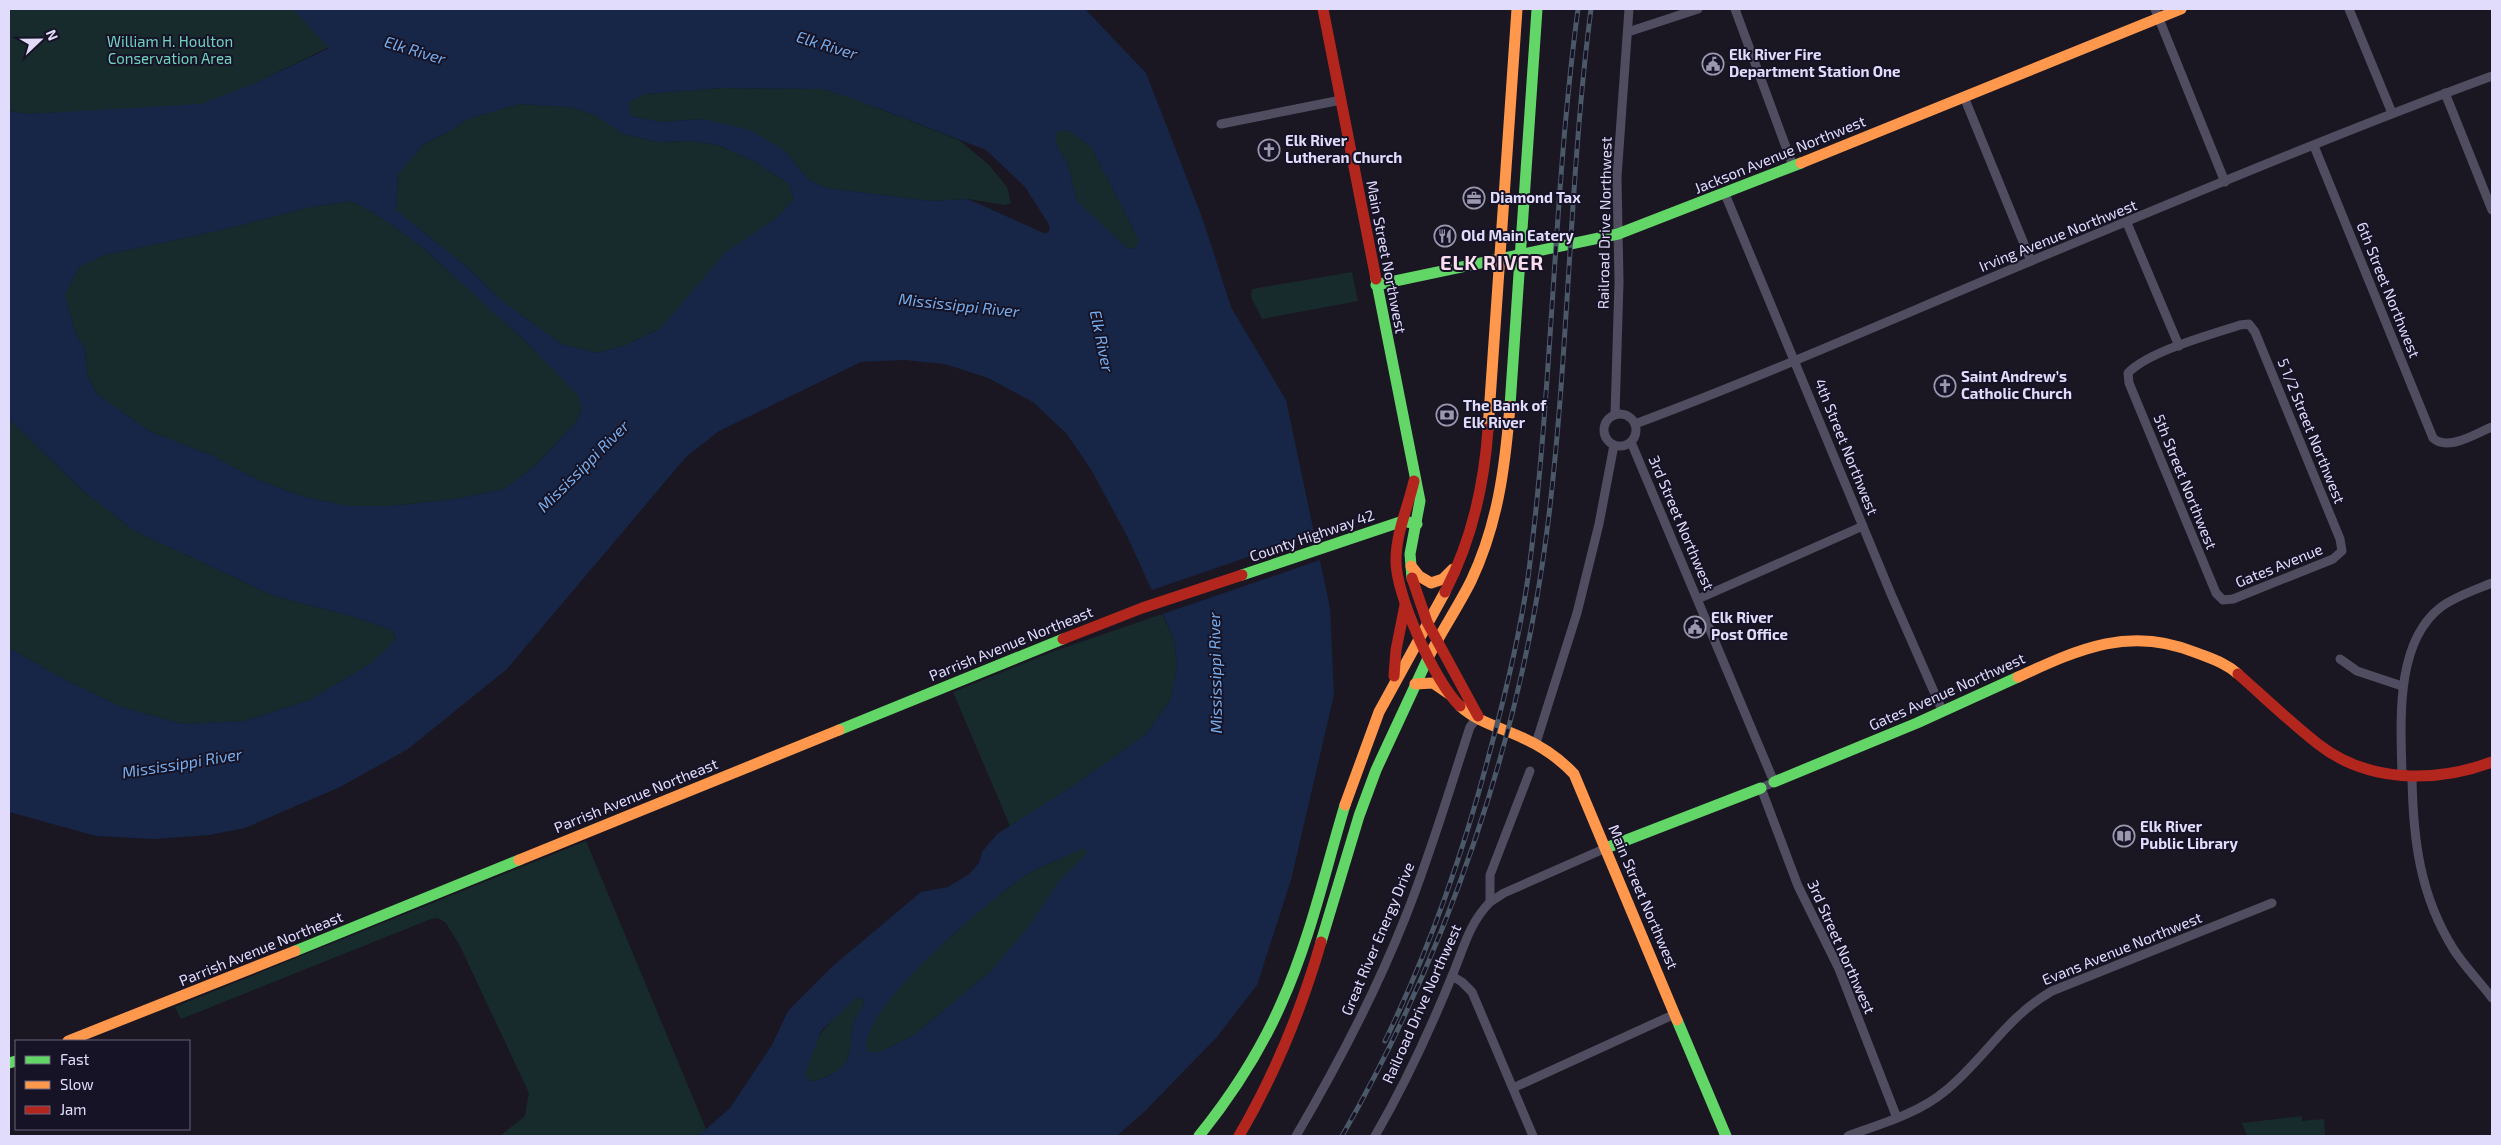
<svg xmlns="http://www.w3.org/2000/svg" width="2501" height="1145" font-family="'Exo 2',sans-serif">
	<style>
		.green { fill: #172b2d }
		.water { fill: #172646; fill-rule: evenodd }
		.pier { fill: #1a1722 }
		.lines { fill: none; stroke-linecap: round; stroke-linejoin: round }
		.street { stroke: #504d61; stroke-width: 9 }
		.fast { stroke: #63d668; stroke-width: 11 }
		.slow { stroke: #ff974d; stroke-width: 11 }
		.jam { stroke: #b3261e; stroke-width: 11 }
		.rail-casing { stroke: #4a5868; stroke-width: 5 }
		.rail { stroke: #171326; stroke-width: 3; stroke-dasharray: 9; stroke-linecap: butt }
		.labels { text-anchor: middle; stroke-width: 4; stroke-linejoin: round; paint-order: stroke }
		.park-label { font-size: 15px; fill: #70d2c0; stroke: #171326 }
		.poi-label { font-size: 15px; font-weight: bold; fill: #e1dcfb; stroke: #171326; text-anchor: start }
		.street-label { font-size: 15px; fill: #e1dcfb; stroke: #171326 }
		.water-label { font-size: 16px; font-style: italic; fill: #77aeee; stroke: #171326 }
		.district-label { font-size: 20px; font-weight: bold; letter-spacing: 1px; fill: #fbddee; stroke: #171326 }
	</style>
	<rect width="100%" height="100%" fill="#1a1722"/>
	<g class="green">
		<polygon points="9,9 340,9 327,45 329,47 253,84 201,105 28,114 9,111"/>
		<polygon points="722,88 823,89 857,100 959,140 988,164 1007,187 1011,203 1005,205 968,199 931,201 826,188 809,180 785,151 702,119 660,122 632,116 629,110 629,102 645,94"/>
		<polygon points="519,104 569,107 595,115 623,134 657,142 691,141 718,145 755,162 788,183 794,199 779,216 725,254 661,328 626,345 597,353 561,344 501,300 467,267 396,210 398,174 425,143 443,135 468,119"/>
		<polygon points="1060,130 1070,131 1091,147 1138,238 1138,244 1134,249 1127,248 1077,201 1067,162 1058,148 1055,135"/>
		<polygon points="352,201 377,215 421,246 523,339 579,395 582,408 577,421 535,466 504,489 455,499 391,506 348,506 304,497 258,480 213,456 149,431 97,394 87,375 85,349 75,332 65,294 80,266 105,255 222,230 311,207"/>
		<polygon points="1352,272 1358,301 1262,319 1251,297 1252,289"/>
		<polygon points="9,419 81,489 133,530 274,596 351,616 392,630 396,640 373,662 310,700 244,721 183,724 121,707 60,677 9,648"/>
		<polygon points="1162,614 1174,639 1177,666 1170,701 1145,735 1073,786 1010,826 953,692 1052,652"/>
		<polygon points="586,841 706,1129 698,1136 500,1136 525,1116 529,1093 460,946 446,923 438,918 431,919 181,1019 175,1007"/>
		<path d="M1081 849H1086L1087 853 1012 948 991 971 914 1035 881 1052H867C850 1016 996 894 1026 875 1043 864 1063 859 1081 849Z"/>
		<path d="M857 997 864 1000C864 1009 856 1013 854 1021 848 1045 857 1061 830 1075 821 1079 817 1081 807 1081 797 1049 837 1015 857 997Z"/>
		<polygon points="2302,1116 2302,1121 2324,1119 2325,1136 2247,1136 2242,1123"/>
	</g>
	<path class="water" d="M293 9H1085L1146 73 1203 220 1231 307 1286 400 1330 608 1334 695 1291 880 1257 985 1217 1037 1145 1111 1117 1136H698L730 1108 772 1045 788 1011 833 966 921 892 948 887 969 874 979 863 982 852 997 834 1073 786 1145 735 1170 701 1177 666 1174 639 1127 536 1092 471 1067 434 1033 402 988 378 945 364 904 360 861 362 719 431 686 457 507 669 408 749 340 787 245 828 209 835 155 839 96 836 9 812V648L60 677 121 707 183 724 244 721 310 700 373 662 396 639 392 630 351 616 274 596 133 530 81 489 9 419V111L28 114 201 104 253 84 329 48ZM722 88 823 89 857 100 986 150 1025 187 1048 223 1050 230 1046 234 968 199 931 201 826 188 809 180 785 151 750 130 702 119 660 122 632 116 629 110V102L645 94ZM519 104 569 107 595 115 623 134 657 142 691 141 718 145 755 162 788 183 794 199 779 216 725 253 661 328 626 345 597 353 561 344 501 300 467 267 396 210 398 174 425 143 443 135 468 119ZM1060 130 1070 131 1091 147 1138 238V244L1134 249 1127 248 1077 201 1067 162 1058 148 1055 135ZM352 201 377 215 421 246 523 339 578 395 582 408 577 421 535 466 504 489 455 499 391 506H348L304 497 258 480 213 456 149 431 97 394 87 375 85 349 75 332 65 294 80 266 105 255 222 230 311 207ZM1081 849H1086L1087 853 1057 884 1030 925 991 971 914 1035 881 1052H868C849 1017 996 894 1026 875 1043 864 1063 859 1081 849ZM857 997 864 1000C864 1009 856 1013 854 1021 848 1045 857 1061 830 1075 822 1079 817 1081 808 1081L805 1073 821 1031Z"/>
	<polygon class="pier" points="1318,533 1323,559 1160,615 1149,591"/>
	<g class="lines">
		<g class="street">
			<polyline points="1735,9 1793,166"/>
			<polyline points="2155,9 2225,182"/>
			<polyline points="2349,9 2392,113"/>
			<polyline points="1628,32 1698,9"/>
			<polyline points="2445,93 2492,210"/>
			<polyline points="1964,97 2031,261"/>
			<polyline points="1221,124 1341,100"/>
			<path d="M2314 146 2433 438C2448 452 2476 433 2492 427"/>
			<polyline points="1725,194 1891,594 1942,710"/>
			<polyline points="2127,223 2179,346"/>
			<path d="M2249 324 2255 332 2340 539 2342 551 2333 559 2233 599 2223 600 2216 593 2129 383 2128 373C2149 351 2210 335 2240 325Z"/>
			<circle cx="1620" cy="430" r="16"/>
			<polyline points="1615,415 1619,282 1617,177 1629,9"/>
			<path d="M1635 424C1769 374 1899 316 2031 261 2184 198 2337 133 2492 76"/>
			<polyline points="1631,442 1774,782 1761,788 1798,886 1839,969 1897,1118"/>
			<polyline points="1698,599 1863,526"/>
			<polyline points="2340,659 2357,671 2402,686"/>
			<polyline points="1536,743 1577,613 1599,524 1614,445"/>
			<path d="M2402 776C2401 724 2394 643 2441 607 2456 596 2475 590 2492 583"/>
			<path d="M2412 777C2413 840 2420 896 2454 950 2465 967 2480 982 2492 998"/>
			<polyline points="1490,902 1504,893 1606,848"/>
			<polyline points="1452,976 1462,982 1472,992 1533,1136"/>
			<polyline points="1513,1088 1675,1014"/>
			<path d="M1296 1136C1337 1066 1375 994 1405 918 1430 856 1449 791 1470 727L1478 716"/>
			<path d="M1375 1136C1404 1086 1430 1030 1452 976 1464 948 1468 925 1490 902V875L1530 771"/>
			<path d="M1848 1136C1880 1124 1917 1114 1944 1092 1984 1060 2006 1017 2052 991L2272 903"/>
		</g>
		<g class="fast">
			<polyline points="1376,279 1420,501 1410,554 1412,578"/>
			<polyline points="1376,285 1618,234 1801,163"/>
			<polyline points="1510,406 1537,9"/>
			<polyline points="1242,575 1403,521 1417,524"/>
			<polyline points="839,730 1063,639"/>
			<polyline points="1774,782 1917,723 2018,677"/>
			<polyline points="1606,848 1761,788"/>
			<polyline points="1321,942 1359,816 1376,770 1428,658"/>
			<polyline points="295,951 519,860"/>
			<polyline points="1677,1020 1726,1136"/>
			<polyline points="9,1063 16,1061"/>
			<path d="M1199 1136C1232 1095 1260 1052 1281 1004 1310 940 1325 871 1345 805"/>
		</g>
		<g class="slow">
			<polyline points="1801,163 2181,9"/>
			<polyline points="1488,429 1517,9"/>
			<polyline points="1411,566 1419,576 1431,583 1443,579 1453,569"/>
			<path d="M1428 658C1441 632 1458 607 1471 581 1498 524 1505 467 1510 406"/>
			<path d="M2018 677C2079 649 2130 625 2197 653 2212 659 2226 663 2238 674"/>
			<polyline points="1415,684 1433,683 1449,694"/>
			<path d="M1460 706C1477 722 1502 728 1523 738 1543 747 1559 758 1574 774L1677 1020"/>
			<polyline points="1345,805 1379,712 1445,592"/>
			<polyline points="519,860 839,730"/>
			<polyline points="68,1041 295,951"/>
		</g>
		<g class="jam">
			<polyline points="1323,9 1376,279"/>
			<path d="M1414 481C1408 507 1396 533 1396 560 1395 593 1435 683 1460 706"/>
			<polyline points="1412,578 1427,622 1478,716"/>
			<path d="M1445 592C1472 540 1484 487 1488 429"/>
			<polyline points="1063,639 1142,608 1242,575"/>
			<path d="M2238 674C2264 697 2290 722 2318 744 2368 783 2435 783 2492 762"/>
			<polyline points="1394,676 1396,650 1405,605"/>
			<path d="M1239 1136C1275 1074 1301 1011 1321 942"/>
		</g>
		<g class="rail-casing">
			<g id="rail">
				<path d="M1385 1041C1430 948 1464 851 1490 751 1506 692 1521 631 1529 570 1553 383 1553 195 1578 9"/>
				<path d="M1342 1136C1448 951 1522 735 1548 523 1569 352 1569 179 1591 9"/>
			</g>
		</g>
		<use href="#rail" class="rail"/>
	</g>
	<defs>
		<g id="civic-ring" transform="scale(1.125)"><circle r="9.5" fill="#171326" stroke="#9b97af" stroke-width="1.5"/><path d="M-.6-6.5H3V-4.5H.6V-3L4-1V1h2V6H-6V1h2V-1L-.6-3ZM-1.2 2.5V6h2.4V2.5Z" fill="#9b97af"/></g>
		<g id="church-ring" transform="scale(1.125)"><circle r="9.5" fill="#171326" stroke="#9b97af" stroke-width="1.5"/><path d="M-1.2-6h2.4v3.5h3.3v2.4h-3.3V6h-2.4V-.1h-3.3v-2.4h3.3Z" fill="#9b97af"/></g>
		<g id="office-ring" transform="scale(1.125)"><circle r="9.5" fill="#171326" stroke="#9b97af" stroke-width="1.5"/><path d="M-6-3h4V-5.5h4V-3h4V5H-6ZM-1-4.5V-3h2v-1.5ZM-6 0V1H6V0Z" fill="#9b97af"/></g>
		<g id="restaurant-ring" transform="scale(1.125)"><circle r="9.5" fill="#171326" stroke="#9b97af" stroke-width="1.5"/><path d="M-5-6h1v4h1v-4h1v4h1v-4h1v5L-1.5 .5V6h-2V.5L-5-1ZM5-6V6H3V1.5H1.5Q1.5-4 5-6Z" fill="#9b97af"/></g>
		<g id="bank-ring" transform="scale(1.125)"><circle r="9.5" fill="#171326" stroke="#9b97af" stroke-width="1.5"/><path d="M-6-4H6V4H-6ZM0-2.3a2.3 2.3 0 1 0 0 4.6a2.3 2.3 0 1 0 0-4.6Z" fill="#9b97af"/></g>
		<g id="library-ring" transform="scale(1.125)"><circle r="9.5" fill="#171326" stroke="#9b97af" stroke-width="1.5"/><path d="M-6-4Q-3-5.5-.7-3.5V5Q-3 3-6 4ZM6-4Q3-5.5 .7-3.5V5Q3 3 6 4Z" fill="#9b97af"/></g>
	</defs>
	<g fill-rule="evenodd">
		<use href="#civic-ring" x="1713" y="64"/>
		<use href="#church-ring" x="1269" y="150"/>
		<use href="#office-ring" x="1474" y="198"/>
		<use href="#restaurant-ring" x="1445" y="236"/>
		<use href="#church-ring" x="1945" y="386"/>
		<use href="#bank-ring" x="1447" y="415"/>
		<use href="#civic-ring" x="1695" y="627"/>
		<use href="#library-ring" x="2124" y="836"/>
	</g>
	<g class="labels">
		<g class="park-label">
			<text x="170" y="47">William H. Houlton<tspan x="170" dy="17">Conservation Area</tspan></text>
		</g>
		<g class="poi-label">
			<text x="1729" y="60">Elk River Fire<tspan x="1729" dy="17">Department Station One</tspan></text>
			<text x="1285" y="146">Elk River<tspan x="1285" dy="17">Lutheran Church</tspan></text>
			<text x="1490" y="203">Diamond Tax</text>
			<text x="1461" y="241">Old Main Eatery</text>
			<text x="1961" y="382">Saint Andrew’s<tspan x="1961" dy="17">Catholic Church</tspan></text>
			<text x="1463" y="411">The Bank of<tspan x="1463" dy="17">Elk River</tspan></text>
			<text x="1711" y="623">Elk River<tspan x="1711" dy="17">Post Office</tspan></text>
			<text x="2140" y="832">Elk River<tspan x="2140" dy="17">Public Library</tspan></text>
		</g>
		<g class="street-label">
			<text transform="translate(1780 155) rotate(-22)" y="5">Jackson Avenue Northwest</text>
			<text transform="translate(1605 223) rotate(-89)" y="5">Railroad Drive Northwest</text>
			<text transform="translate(2058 236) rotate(-22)" y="5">Irving Avenue Northwest</text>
			<text transform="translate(1386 257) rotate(79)" y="5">Main Street Northwest</text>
			<text transform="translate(2388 290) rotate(68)" y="5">6th Street Northwest</text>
			<text transform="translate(2311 431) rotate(68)" y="5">5 1/2 Street Northwest</text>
			<text transform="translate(1846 447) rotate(68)" y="5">4th Street Northwest</text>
			<text transform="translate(2185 482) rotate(68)" y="5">5th Street Northwest</text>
			<text transform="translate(1681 523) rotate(67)" y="5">3rd Street Northwest</text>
			<text transform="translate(1312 536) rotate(-19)" y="5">County Highway 42</text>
			<text transform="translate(2279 566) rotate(-22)" y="5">Gates Avenue</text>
			<text transform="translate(1011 644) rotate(-22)" y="5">Parrish Avenue Northeast</text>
			<text transform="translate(1947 692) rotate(-24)" y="5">Gates Avenue Northwest</text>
			<text transform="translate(636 796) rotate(-22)" y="5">Parrish Avenue Northeast</text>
			<text transform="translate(1643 897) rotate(67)" y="5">Main Street Northwest</text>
			<text transform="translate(1378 939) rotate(-67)" y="5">Great River Energy Drive</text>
			<text transform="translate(1841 947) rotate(66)" y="5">3rd Street Northwest</text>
			<text transform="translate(261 949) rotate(-22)" y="5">Parrish Avenue Northeast</text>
			<text transform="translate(2122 949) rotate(-22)" y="5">Evans Avenue Northwest</text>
			<text transform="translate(1422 1004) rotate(-66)" y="5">Railroad Drive Northwest</text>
		</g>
		<g class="water-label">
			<text transform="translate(827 45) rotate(17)" y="6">Elk River</text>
			<text transform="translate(415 50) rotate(17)" y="6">Elk River</text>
			<text transform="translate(959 305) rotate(6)" y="6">Mississippi River</text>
			<text transform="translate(1102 341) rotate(78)" y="6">Elk River</text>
			<text transform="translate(583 466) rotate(-45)" y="6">Mississippi River</text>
			<text transform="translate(1215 673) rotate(-91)" y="6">Mississippi River</text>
			<text transform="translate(182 763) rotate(-9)" y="6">Mississippi River</text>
		</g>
		<g class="district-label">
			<text x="1492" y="270">ELK RIVER</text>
		</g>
	</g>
	<rect width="2501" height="1145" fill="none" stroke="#e1dcfb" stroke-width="20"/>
	<rect x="15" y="1040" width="175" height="90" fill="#171326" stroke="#68637b"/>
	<rect x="25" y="1056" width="25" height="8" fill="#63d668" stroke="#68637b"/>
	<text x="60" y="1065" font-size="15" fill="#e1dcfb">Fast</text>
	<rect x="25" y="1081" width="25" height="8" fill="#ff974d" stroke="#68637b"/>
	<text x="60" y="1090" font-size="15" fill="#e1dcfb">Slow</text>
	<rect x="25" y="1106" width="25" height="8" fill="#b3261e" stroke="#68637b"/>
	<text x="60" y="1115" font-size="15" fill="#e1dcfb">Jam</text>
	<g transform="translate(40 40) rotate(68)" stroke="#171326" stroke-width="4" paint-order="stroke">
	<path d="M0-4L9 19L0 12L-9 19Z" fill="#e1dcfb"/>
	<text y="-8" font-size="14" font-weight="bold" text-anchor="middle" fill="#e1dcfb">N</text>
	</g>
</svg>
